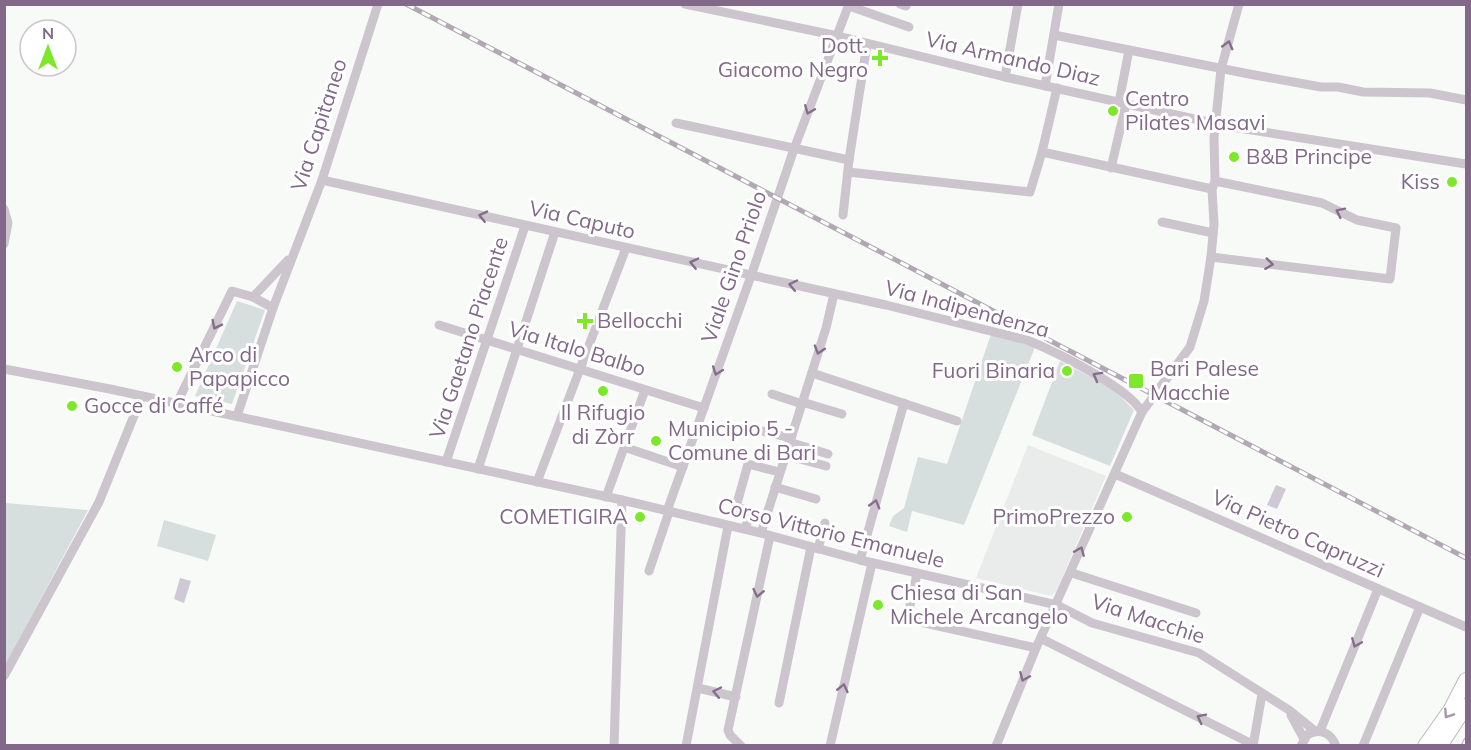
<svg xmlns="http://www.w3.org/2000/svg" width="1471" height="750" font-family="Mulish,sans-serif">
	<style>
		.built { fill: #eaebeb }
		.green { fill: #d6dfde }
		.water { fill: #cfc8d5 }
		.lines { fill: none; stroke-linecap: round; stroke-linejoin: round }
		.highway-casing { stroke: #beb8c0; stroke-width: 16 }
		.minor { stroke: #ccc5cd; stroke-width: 9 }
		.highway { stroke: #fff; stroke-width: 14 }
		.rail-casing { stroke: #b1a8b4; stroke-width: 5 }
		.rail { stroke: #fff; stroke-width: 3; stroke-dasharray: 9; stroke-linecap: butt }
		.oneway { stroke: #866d8c }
		.oneway2 { stroke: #a895ac }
		.poi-dot { fill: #7ce829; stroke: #fff; stroke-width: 2 }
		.labels { text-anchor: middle; stroke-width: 6; stroke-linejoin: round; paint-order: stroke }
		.poi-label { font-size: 21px; fill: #826889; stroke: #fff; text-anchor: start }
		.street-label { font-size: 21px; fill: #826889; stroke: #fff }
	</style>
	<rect width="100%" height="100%" fill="#f8faf8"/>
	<polygon class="built" points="1028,445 1106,476 1056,592 1051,596 976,578"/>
	<g class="green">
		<polygon points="237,301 265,310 232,404 195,396"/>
		<polygon points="991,334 1027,343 1035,347 964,525 912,511 907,532 889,526 893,516 904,508 918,457 947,464"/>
		<polygon points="1060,361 1112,388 1134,410 1110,466 1032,435"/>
		<polygon points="5,503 88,510 5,666"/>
		<polygon points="164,520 216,535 208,561 157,546"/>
	</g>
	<g class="water">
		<polygon points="1276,485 1286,489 1277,509 1267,505"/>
		<polygon points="180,578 191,581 184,603 174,599"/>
	</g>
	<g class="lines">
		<g class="highway-casing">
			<g id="highway">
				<polyline points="1425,746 1451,709 1466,680"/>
				<polyline points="1440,746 1466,706"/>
			</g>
		</g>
		<g class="minor">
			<polyline points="685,4 838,36 1005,77 1226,126 1466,164"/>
			<polyline points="900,4 906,6"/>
			<polyline points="849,6 909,27"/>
			<polyline points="1054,35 1249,74 1321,87 1338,87 1363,92 1430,93 1466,100"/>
			<polyline points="1005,77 1018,4"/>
			<polyline points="1045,86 1059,4"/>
			<polyline points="1119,102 1129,50"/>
			<polyline points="676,123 849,160 843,215"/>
			<polyline points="1042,152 1212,189"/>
			<polyline points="849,160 867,44"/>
			<polyline points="1111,168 1126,104"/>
			<polyline points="848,172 1030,192 1042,152 1057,88"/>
			<path d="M322 180 886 305 1027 340C1054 351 1128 387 1142 412"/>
			<polyline points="4,209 8,223 4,244"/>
			<polyline points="1162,222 1213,233"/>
			<polyline points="1211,257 1390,279 1396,228 1357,220 1322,203 1215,181"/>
			<polyline points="253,297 288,260"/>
			<polyline points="439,325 704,408"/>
			<polyline points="4,369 110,389 622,500 761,533 860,560 1057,605 1092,623 1199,653 1289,710 1315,731"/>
			<polyline points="812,373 957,421"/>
			<polyline points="772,394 802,404"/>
			<polyline points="802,402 842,414"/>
			<polyline points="177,403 232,291 253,297 273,308"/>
			<polyline points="237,416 273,308 322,180 378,4"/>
			<polyline points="762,431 791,438"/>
			<polyline points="789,442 828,454"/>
			<polyline points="624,447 683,467"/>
			<polyline points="785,455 826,466"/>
			<polyline points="446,462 525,226"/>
			<polyline points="478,469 555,232"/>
			<polyline points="1115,474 1466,627"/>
			<polyline points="537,482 626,248"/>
			<polyline points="775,487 816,499"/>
			<polyline points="606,497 645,390"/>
			<polyline points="667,511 751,276 794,149 849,4"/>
			<polyline points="745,529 751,511 736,507 748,464 779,472"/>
			<polyline points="761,533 826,328 834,294"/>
			<polyline points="818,549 825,523"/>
			<polyline points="860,560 904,403"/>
			<polyline points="649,571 669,512"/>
			<polyline points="1072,573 1196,613"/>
			<polyline points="917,574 907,619 1036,648"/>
			<polyline points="1042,639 1254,745"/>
			<polyline points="4,676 99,502 142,396"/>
			<polyline points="698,688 736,697"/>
			<polyline points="779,703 811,547"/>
			<polyline points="1291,715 1304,739"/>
			<polyline points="1320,731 1378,589"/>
			<polyline points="614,746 622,500"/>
			<polyline points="686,746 728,526"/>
			<polyline points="741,746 730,735 728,730 770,536"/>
			<polyline points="830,746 872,563"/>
			<polyline points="996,746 1036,648 1142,412 1190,347 1204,301 1211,257 1214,224 1212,189 1215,181 1214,138 1221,69 1239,4"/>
			<polyline points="1253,746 1262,694"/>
			<path d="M1301 746 1307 735C1319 728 1331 732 1336 746"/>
			<polyline points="1363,746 1420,607"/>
		</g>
		<use href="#highway" class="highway"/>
		<g class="rail-casing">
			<g id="rail">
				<polyline points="406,4 1466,558"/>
				<polyline points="1463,746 1466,740"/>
			</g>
		</g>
		<use href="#rail" class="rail"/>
	</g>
	<defs><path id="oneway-chevron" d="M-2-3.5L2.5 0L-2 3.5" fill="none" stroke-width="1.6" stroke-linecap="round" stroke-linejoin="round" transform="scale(1.5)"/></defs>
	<g class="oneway">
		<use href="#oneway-chevron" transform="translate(1228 45) rotate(-75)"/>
		<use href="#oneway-chevron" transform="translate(809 110) rotate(112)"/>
		<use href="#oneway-chevron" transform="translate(1340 212) rotate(-154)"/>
		<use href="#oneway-chevron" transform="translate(483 216) rotate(-167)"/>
		<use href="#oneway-chevron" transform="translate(694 263) rotate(-167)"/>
		<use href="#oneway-chevron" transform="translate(1269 264) rotate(7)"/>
		<use href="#oneway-chevron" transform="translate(793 285) rotate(-168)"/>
		<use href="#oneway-chevron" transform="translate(216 325) rotate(116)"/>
		<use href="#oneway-chevron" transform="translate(819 350) rotate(107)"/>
		<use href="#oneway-chevron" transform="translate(717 371) rotate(110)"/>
		<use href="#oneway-chevron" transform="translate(1097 376) rotate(-151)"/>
		<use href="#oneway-chevron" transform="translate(875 504) rotate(-74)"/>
		<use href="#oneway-chevron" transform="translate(1080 551) rotate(-67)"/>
		<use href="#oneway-chevron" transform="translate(758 593) rotate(102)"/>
		<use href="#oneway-chevron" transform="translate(1356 643) rotate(112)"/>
		<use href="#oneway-chevron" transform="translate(1024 677) rotate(113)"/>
		<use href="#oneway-chevron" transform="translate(843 688) rotate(-77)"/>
		<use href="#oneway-chevron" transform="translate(717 692) rotate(-168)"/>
		<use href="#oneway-chevron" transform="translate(1201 718) rotate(-153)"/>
	</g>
	<use class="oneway2" href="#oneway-chevron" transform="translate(1448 714) rotate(123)"/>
	<g class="poi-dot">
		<path d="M877 49h6v6h6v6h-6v6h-6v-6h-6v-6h6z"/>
		<circle cx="1113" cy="111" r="6"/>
		<circle cx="1234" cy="157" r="6"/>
		<circle cx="1452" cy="182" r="6"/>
		<path d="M582 312h6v6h6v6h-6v6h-6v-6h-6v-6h6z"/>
		<circle cx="177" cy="367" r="6"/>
		<circle cx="1067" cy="371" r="6"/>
		<rect x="1128" y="373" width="16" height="16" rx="3"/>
		<circle cx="603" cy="391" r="6"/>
		<circle cx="72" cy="406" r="6"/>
		<circle cx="656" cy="441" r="6"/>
		<circle cx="640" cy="517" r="6"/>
		<circle cx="1127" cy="517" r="6"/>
		<circle cx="878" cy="605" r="6"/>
	</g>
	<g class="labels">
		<g class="poi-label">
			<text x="868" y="53" text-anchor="end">Dott.<tspan x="868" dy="24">Giacomo Negro</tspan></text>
			<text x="1125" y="106">Centro<tspan x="1125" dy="24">Pilates Masavi</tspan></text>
			<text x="1246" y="164">B&amp;B Principe</text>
			<text x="1440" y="189" text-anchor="end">Kiss</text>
			<text x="597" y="328">Bellocchi</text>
			<text x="189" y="362">Arco di<tspan x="189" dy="24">Papapicco</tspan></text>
			<text x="1150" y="376">Bari Palese<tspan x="1150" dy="24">Macchie</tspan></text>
			<text x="1055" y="378" text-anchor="end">Fuori Binaria</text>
			<text x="84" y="413">Gocce di Caffé</text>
			<text x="603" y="420" text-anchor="middle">Il Rifugio<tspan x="603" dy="24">di Zòrr</tspan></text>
			<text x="668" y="436">Municipio 5 -<tspan x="668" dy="24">Comune di Bari</tspan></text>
			<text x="628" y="524" text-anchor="end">COMETIGIRA</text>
			<text x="1115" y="524" text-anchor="end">PrimoPrezzo</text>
			<text x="890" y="600">Chiesa di San<tspan x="890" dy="24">Michele Arcangelo</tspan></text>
		</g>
		<g class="street-label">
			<text transform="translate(1013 59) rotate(13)" y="7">Via Armando Diaz</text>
			<text transform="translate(319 125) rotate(-72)" y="7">Via Capitaneo</text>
			<text transform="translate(582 220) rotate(13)" y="7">Via Caputo</text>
			<text transform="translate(734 267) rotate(-71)" y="7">Viale Gino Priolo</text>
			<text transform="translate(967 309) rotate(15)" y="7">Via Indipendenza</text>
			<text transform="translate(469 338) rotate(-72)" y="7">Via Gaetano Piacente</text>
			<text transform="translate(577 349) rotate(17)" y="7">Via Italo Balbo</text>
			<text transform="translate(831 533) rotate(14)" y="7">Corso Vittorio Emanuele</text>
			<text transform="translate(1298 534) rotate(24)" y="7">Via Pietro Capruzzi</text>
			<text transform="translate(1148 619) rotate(18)" y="7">Via Macchie</text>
		</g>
	</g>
	<rect width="1471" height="750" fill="none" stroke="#826889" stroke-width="12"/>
	<g transform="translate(48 48)"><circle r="28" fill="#ffffff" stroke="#cdc3d0" stroke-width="1.5"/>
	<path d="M0-4.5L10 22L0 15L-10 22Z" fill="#7ce829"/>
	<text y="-9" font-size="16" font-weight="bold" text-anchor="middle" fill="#826889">N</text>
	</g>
</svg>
